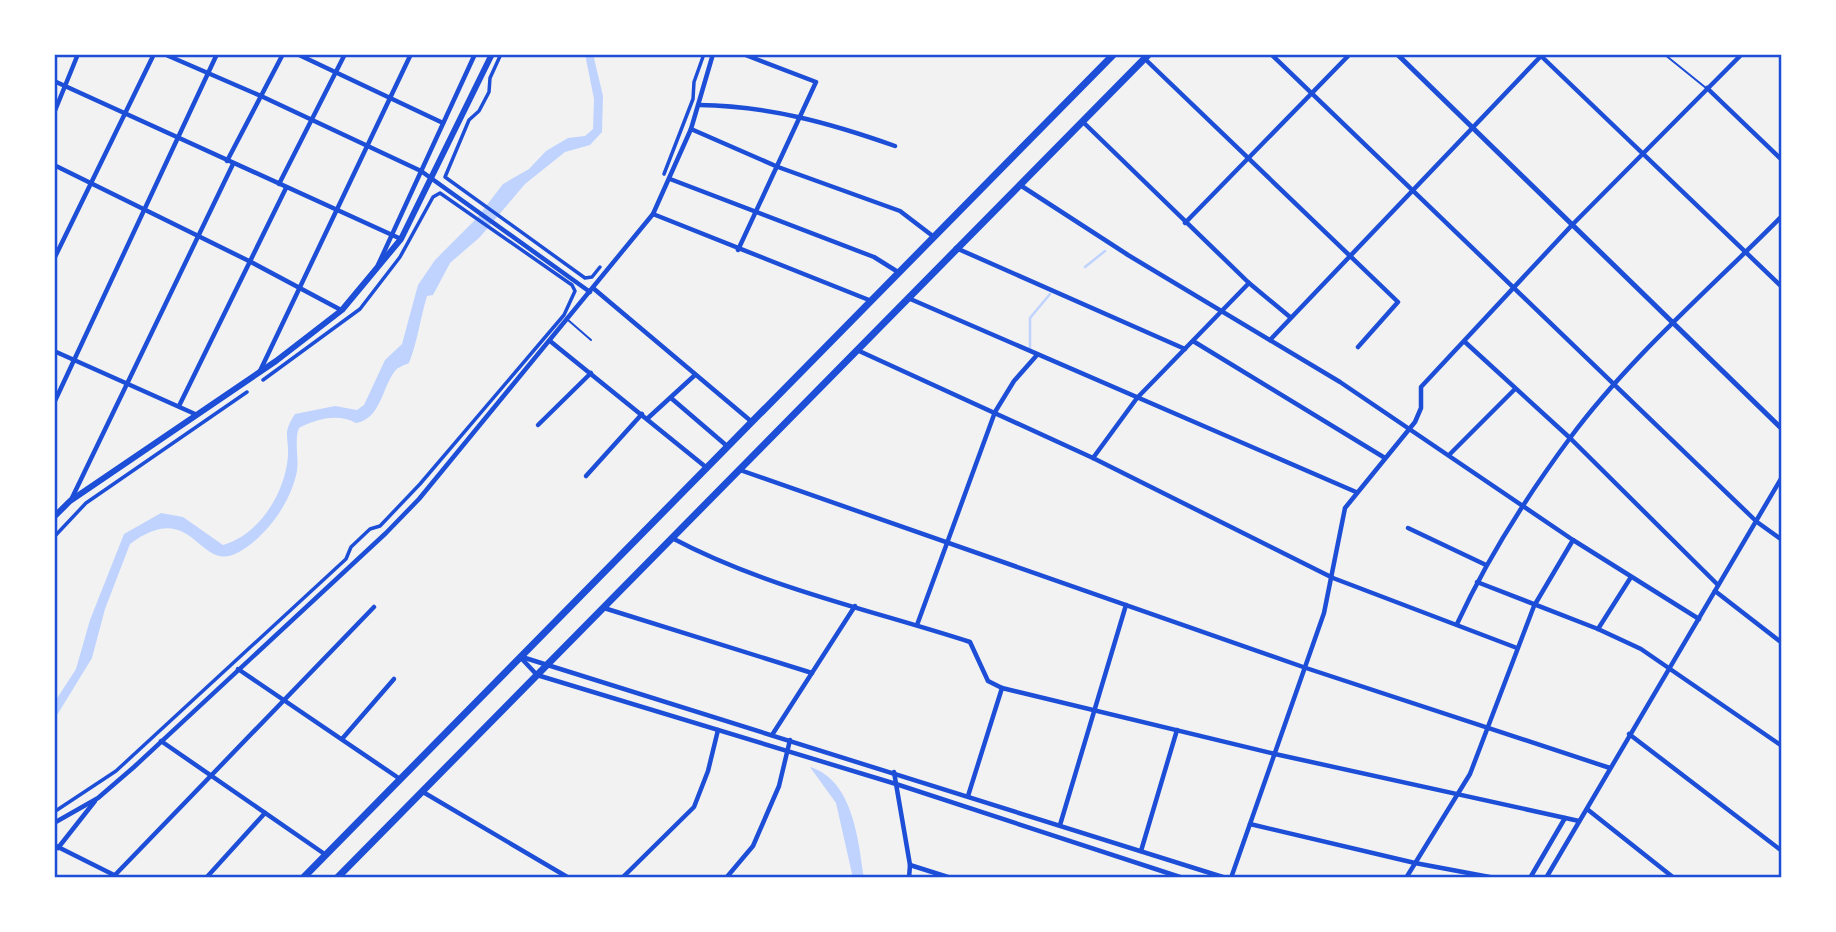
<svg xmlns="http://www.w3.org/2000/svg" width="1836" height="932" font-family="'Fira Sans Condensed',sans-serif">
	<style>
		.water { fill: #bfd3fe }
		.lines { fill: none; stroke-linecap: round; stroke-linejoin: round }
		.stream { stroke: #bfd3fe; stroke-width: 2.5 }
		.service { stroke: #1d4ed8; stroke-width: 2 }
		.pedestrian { stroke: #1d4ed8; stroke-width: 3.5 }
		.minor { stroke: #1d4ed8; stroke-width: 4.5 }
		.tertiary { stroke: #1d4ed8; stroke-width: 5 }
		.secondary { stroke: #1d4ed8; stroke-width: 6 }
		.primary { stroke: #1d4ed8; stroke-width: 7 }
		.neatline { fill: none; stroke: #1d4ed8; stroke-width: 2.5 }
	</style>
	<rect width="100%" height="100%" fill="#f2f2f2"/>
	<g class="water">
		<path d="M585 54H593L603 96 602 132 590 145 565 152 525 184 480 237 450 263 433 295 427 296C420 319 418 340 409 363 405 365 398 367 395 371 382 387 381 419 356 423 338 413 316 419 299 428 294 440 299 457 297 471 291 502 267 536 239 552 198 576 195 496 130 544L105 609 92 658 54 720V703L76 669 90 620 124 534 161 513 183 517 223 545C260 534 285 493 288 456 289 435 282 434 295 414L335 406 357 410 364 405 385 360 402 344 418 285 435 260 477 218 503 184 529 169 546 151 568 138 585 136 593 129 594 99Z"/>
		<path d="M810 767C853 780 858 839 864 878H853L836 803Z"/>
	</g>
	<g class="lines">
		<g class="stream">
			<polyline points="1085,267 1105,251"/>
			<polyline points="1030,350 1030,318 1050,294"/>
		</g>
		<g class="service">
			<polyline points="1664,54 1706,88"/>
			<polyline points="568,320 591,340"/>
		</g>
		<g class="pedestrian">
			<polyline points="501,54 490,78 489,92 479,111 469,120 445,177 585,278 592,277 600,267"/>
			<polyline points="664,174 693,99 694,82 704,54"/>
			<polyline points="54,537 86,503 247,392"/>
			<polyline points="54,812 116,771 346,559 351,547 370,529 380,526 420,484 564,315 575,291 572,285 440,193 433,197 400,257 360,309 263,380"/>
		</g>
		<g class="minor">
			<polyline points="164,54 261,96 421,171 590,292"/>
			<polyline points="297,54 443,123"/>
			<polyline points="1271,54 1757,522 1782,540"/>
			<polyline points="1540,55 1782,287"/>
			<polyline points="1145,59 1398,302 1358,347"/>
			<polyline points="54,81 401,239"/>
			<polyline points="1707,88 1782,160"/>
			<path d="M699 105C769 106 830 123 895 146"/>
			<polyline points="54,113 78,54"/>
			<polyline points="1082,121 1249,283 1290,317"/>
			<polyline points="691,129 778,167 900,211 934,237"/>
			<polyline points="227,161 283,54"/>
			<polyline points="54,165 251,262 341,310"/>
			<polyline points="670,179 874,257 898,272"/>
			<polyline points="279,184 345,54"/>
			<polyline points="1020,185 1128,255 1340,382 1573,540 1699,619"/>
			<polyline points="653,214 869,300"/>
			<polyline points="1185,223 1350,54"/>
			<polyline points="956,248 1185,349"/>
			<polyline points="738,250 816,82 743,54"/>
			<polyline points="54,259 154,54"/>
			<polyline points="378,265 475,54"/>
			<polyline points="593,288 752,422"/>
			<polyline points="908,298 1356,492"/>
			<polyline points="1270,340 1541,56"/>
			<polyline points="550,341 707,468"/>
			<polyline points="1193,341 1385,458"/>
			<polyline points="1465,342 1570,438 1718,585"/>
			<polyline points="857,350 1093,458 1333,578 1517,648"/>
			<polyline points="54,351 195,414"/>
			<polyline points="260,371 411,54"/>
			<polyline points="671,398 727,446"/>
			<polyline points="54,403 217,54"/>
			<polyline points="179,406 286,188"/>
			<polyline points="648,418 695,375"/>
			<polyline points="538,425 591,373"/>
			<polyline points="1450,454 1515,389"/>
			<polyline points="1093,458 1137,398 1249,283"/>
			<polyline points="740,470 1306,668 1610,768"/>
			<polyline points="586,476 642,414"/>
			<polyline points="71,500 233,164"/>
			<polyline points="1408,528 1486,565"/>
			<path d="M672 538C764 587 871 610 970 642L988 681 1002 688 1275 754 1579 821"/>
			<polyline points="1477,582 1598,629 1641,649 1782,746"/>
			<polyline points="1715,591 1782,643"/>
			<polyline points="604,608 812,673"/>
			<path d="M1457 624C1487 559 1527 496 1570 438 1630 357 1711 288 1782 216"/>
			<polyline points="917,625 995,412 1014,381 1037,355"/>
			<polyline points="1598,629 1631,577"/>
			<polyline points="522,657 1226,878"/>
			<polyline points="522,659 537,675 896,784 1183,878"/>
			<polyline points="238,669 400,779"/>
			<polyline points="1629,734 1782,851"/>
			<polyline points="772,735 855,606"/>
			<polyline points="342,739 394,679"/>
			<polyline points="161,741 326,855"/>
			<polyline points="894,772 910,865 909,878"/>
			<polyline points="423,792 569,878"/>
			<polyline points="968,796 1002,688"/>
			<polyline points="1587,809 1674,878"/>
			<polyline points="54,823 98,798 134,767 386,533 419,499 653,214 691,129 713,54"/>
			<polyline points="1250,824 1415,863 1495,878"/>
			<polyline points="1060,825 1126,605"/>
			<polyline points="54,845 120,878"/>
			<polyline points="58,848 95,801"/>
			<polyline points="1141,851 1177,730"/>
			<polyline points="910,865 951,878"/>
			<polyline points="115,875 374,607"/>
			<polyline points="206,878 265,813"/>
			<polyline points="622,878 694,807 708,771 718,730"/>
			<polyline points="726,878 753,846 779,786 790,740"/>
			<polyline points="1231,878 1324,613 1345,508 1415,422 1421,408 1421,387 1573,224 1742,54"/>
			<polyline points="1406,878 1470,774 1534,606 1573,540"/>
			<polyline points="1530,878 1565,818"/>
			<polyline points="1546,878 1782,477"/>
		</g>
		<polyline class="tertiary" points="1397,54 1782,429"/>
		<polyline class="secondary" points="54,517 70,501 276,361 342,310 401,239 492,54"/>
		<g class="primary">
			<polyline points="303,878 1114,54"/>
			<polyline points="337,878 1149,54"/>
		</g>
	</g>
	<rect width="1836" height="932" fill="none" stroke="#ffffff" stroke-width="112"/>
	<rect x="56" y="56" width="1724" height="820" class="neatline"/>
</svg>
